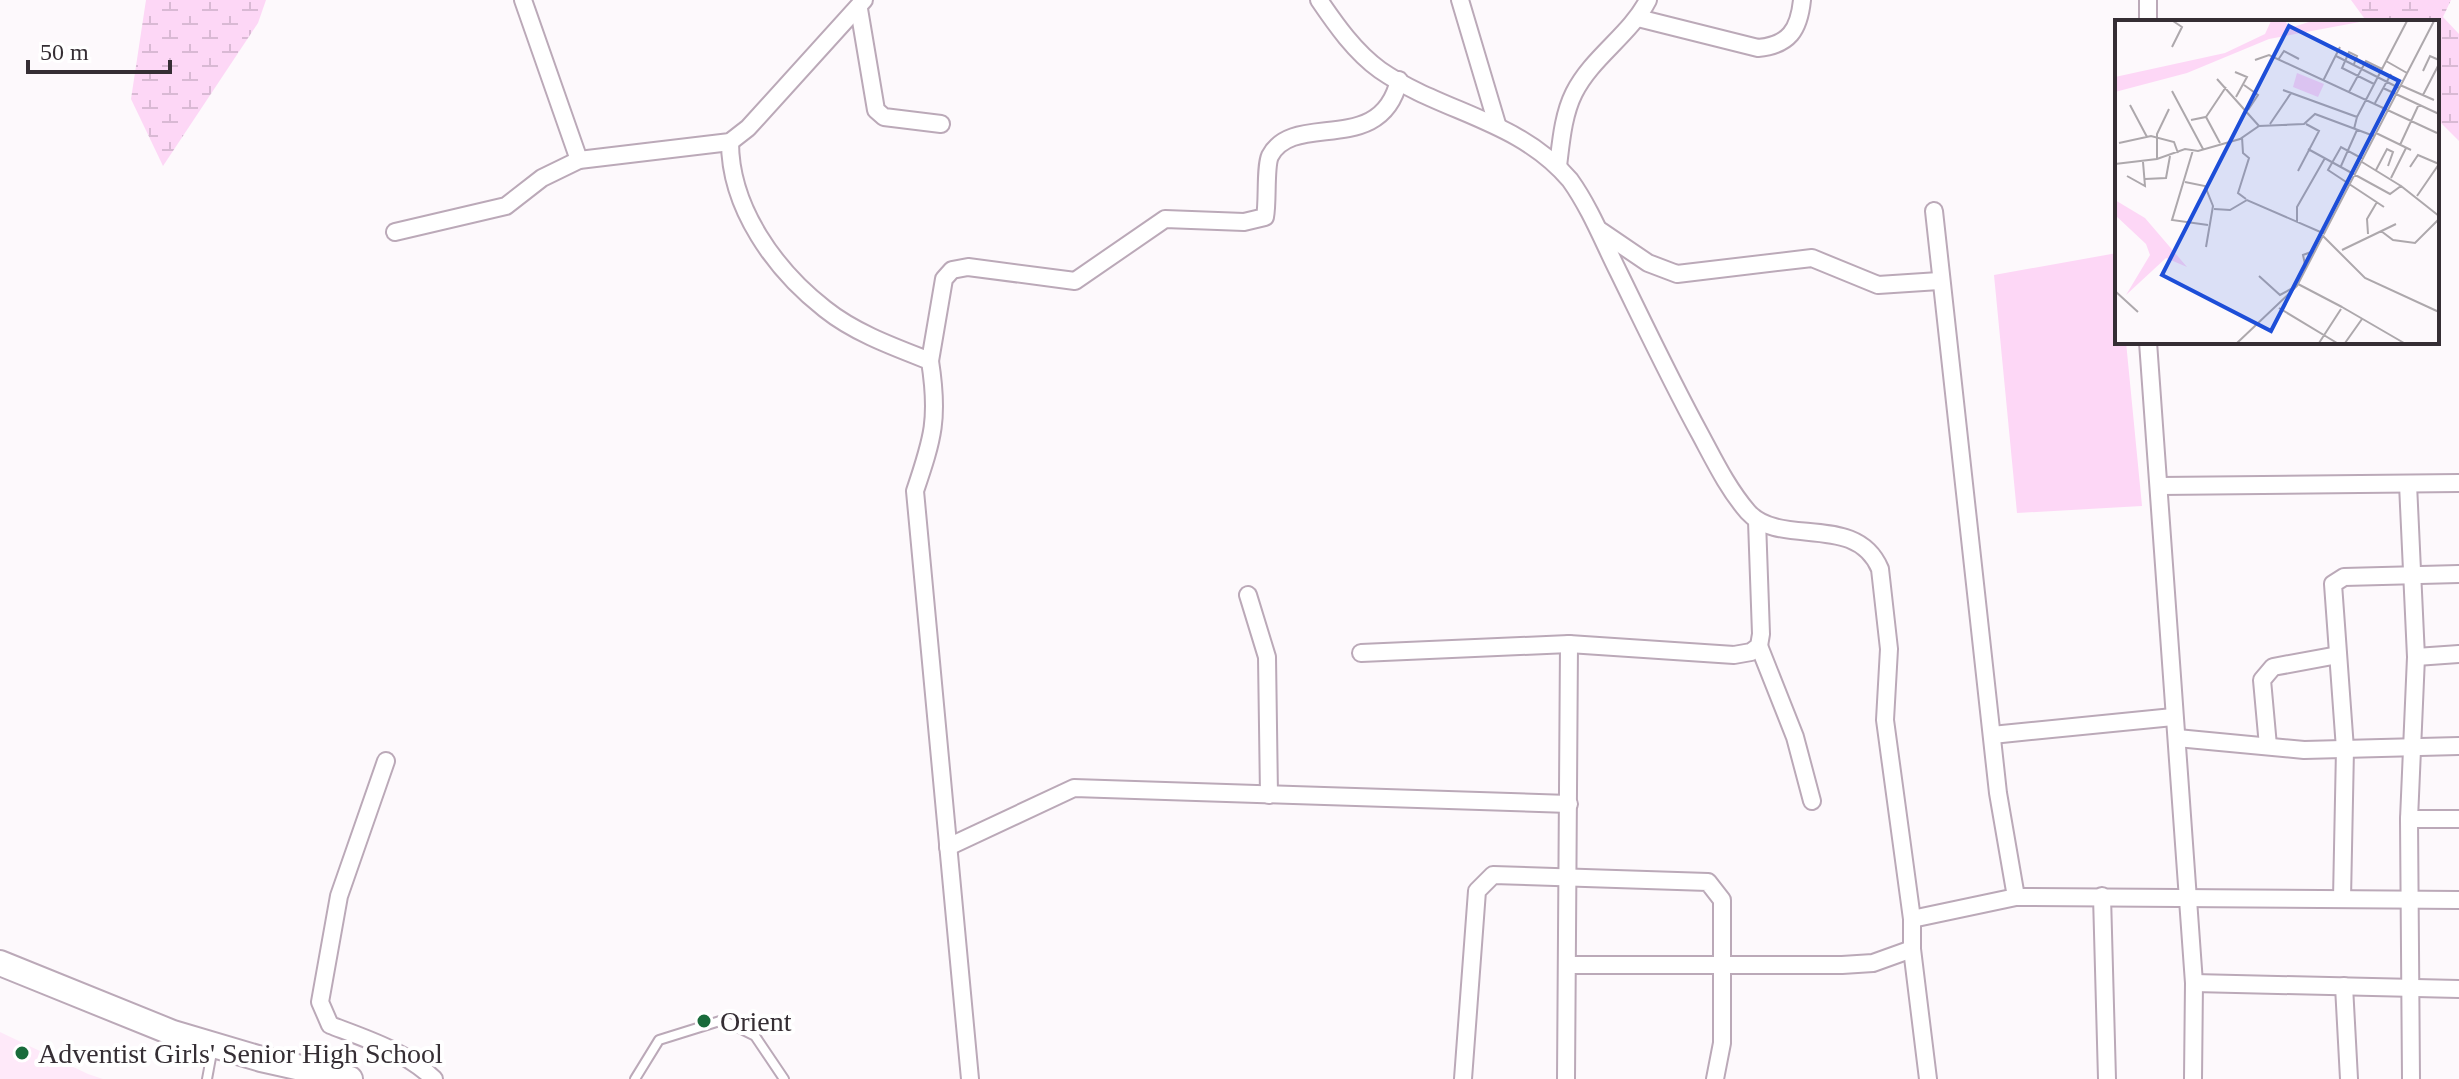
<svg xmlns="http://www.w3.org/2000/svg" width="2459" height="1079" font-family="'Times New Roman',serif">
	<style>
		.built { fill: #fee9f9 }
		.wetland { fill: url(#wetland-marsh) }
		.garden { fill: #fdd7f6 }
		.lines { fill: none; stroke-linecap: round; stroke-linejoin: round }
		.service-casing { stroke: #bba9b8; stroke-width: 12 }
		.minor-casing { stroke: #bba9b8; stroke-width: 20 }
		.primary-casing { stroke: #bba9b8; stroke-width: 28 }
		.service { stroke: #fff; stroke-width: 8 }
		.minor { stroke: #fff; stroke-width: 16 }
		.primary { stroke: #fff; stroke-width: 24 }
		.poi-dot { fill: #196b3b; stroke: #fff; stroke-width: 3 }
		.labels { text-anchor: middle; stroke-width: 8; stroke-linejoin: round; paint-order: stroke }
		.poi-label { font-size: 28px; fill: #352e34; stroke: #fff; text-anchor: start }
		.inset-road { fill: none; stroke: #ada8ac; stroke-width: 2 }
		.view { fill: #1d4ed8; fill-opacity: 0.15; stroke: #1d4ed8; stroke-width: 4 }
		.inset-edge { fill: none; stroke: #352e34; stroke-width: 4 }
	</style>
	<defs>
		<pattern id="wetland-marsh" width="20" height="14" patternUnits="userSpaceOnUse" patternTransform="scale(2)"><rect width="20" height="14" fill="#fdd7f6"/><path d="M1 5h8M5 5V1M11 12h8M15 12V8" fill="none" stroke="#d9b9d4"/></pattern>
	</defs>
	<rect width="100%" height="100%" fill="#fdf9fc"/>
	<polygon class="built" points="0,1032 88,1074 103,1079 0,1079"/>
	<g class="wetland">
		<polygon points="146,0 266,0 258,23 163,166 131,99"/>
		<polygon points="2351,0 2451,0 2443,17 2459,34 2459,141 2437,119 2437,22 2367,22"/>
	</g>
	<polygon class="garden" points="2117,253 2117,342 2126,342 2142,506 2017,513 1994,275"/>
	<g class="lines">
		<g class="service-casing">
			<g id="service">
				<polyline points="207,1079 213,1047"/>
				<polyline points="635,1079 659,1040 723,1020 755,1036 784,1079"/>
			</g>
		</g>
		<g class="minor-casing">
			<g id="minor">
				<polyline points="523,0 579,160"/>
				<path d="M1319 0C1336 25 1355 52 1380 70 1442 113 1518 119 1570 180 1590 208 1603 241 1618 271 1645 326 1671 381 1700 434 1714 460 1728 489 1748 512 1780 548 1856 512 1880 569L1889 649 1885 720 1912 919V949L1928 1079"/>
				<polyline points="1460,0 1497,124"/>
				<polyline points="859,9 876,110 884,117 941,124"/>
				<path d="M1638 18 1758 48C1789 45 1799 30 1802 0"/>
				<polyline points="2148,22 2148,0"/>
				<path d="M730 142C730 208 775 270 825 309 855 333 894 347 930 361 939 418 933 438 915 491L970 1079"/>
				<path d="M1558 166C1561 142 1563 115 1574 93 1592 57 1630 35 1648 0"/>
				<polyline points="1601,231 1648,263 1677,274 1812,258 1878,285 1939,281"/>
				<polyline points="395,232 506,206 542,178 579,160 730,142 748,128 864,0"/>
				<polyline points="2148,342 2194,983 2193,1079"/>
				<path d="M930 361 944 279 952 270 968 267 1075 281 1165 219 1244 222 1265 217C1268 202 1265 167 1270 156 1294 110 1381 158 1399 80"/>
				<polyline points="2408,484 2416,657 2409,819 2411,1079"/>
				<polyline points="2160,486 2459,483"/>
				<polyline points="1248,595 1267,657 1269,795"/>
				<polyline points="1759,646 1795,737 1812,801"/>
				<polyline points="1361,653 1569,644 1734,655 1751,652 1759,646 1761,634 1757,521"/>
				<polyline points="2416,657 2459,654"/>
				<polyline points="1992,735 2173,717"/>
				<polyline points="2177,738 2304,750 2459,746"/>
				<polyline points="2268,746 2262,680 2273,667 2338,655"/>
				<path d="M386 761 339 896 320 1002 330 1025C367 1039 405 1051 434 1079"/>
				<polyline points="2409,819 2459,819"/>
				<polyline points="948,847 1074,788 1569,804"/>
				<polyline points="2102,896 2107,1079"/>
				<polyline points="2016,897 2459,900"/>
				<polyline points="2342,899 2345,749 2333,584 2344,577 2459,574"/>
				<polyline points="1912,919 2016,897 1998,793 1934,211"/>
				<polyline points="1567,965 1842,965 1873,963 1912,949"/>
				<polyline points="2194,983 2459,989"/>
				<polyline points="2344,986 2349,1079"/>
				<polyline points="1463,1079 1477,891 1493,875 1708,882 1722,900 1722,1043 1715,1079"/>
				<polyline points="1566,1079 1569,644"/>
			</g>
		</g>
		<g class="primary-casing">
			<polyline id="primary" points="0,963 173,1033 261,1059 350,1079"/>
		</g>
		<use href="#service" class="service"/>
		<use href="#minor" class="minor"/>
		<use href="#primary" class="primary"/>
	</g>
	<g class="poi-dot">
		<circle cx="704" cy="1021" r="8"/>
		<circle cx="22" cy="1053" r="8"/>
	</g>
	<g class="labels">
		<g class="poi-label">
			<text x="720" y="1031">Orient</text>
			<text x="38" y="1063">Adventist Girls' Senior High School</text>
		</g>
	</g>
	<g transform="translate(2115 20)">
		<rect width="324" height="324" fill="#fdf9fc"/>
		<path d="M156 1H170L175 8 197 1H250L154 19 72 53 0 72V57L110 33 150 14ZM0 180 30 198 72 247 51 238 11 275 35 235 31 224 0 195Z" fill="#fdd7f6"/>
		<path d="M182 53 209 64 203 77 178 67Z" fill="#fdd7f6"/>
		<path class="inset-road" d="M57 27 67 7 58 1M221 36 284 68M140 40 154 35 322 113M163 40 169 31 184 39M271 41 292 53M239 44 242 36 234 32 227 48 259 64M308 51 315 36 324 40M120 52 132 57 121 77M102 59 144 106M208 61 225 27M129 65 143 75 133 90M285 65 319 80M268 68 324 94M168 70 242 97 239 109M57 71 88 129M234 72 251 41 267 49M308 75 324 44M260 83 276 54M15 85 32 117M91 97 111 67M242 97 292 1M76 100 91 97 105 123M155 104 176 73M261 113 296 130M127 117 128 133 134 138 123 173 131 179M4 123 36 116 59 122 63 133M285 125 304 84M193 129 275 174 286 166 324 196M78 130 57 200 93 205M42 139V114L54 89M248 139 226 127 213 150 269 187M247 142 286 166M0 144 42 139 70 129 83 131 125 119 144 106 189 104 200 94 259 116M226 146 242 110M295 147 303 135 324 144M261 150 272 129 278 132 273 146M183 151 204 111 191 104M12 156 30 166 28 142M276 158 291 128M30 159 51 158 55 136M70 162 90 166 98 186 91 227M302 176 324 144M99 189 115 190 132 180 210 214M182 203V187L210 138M266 211 278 220 300 223 324 199M253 214 252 199 262 182M208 216 250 258 324 292M227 230 281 204M191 249 188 235 199 231M144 256 165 275 176 269M183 264 227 287M0 271 23 292M164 288 222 323M232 290 227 287 289 323M122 323 182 266 319 1M204 323 226 289M230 323 247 299"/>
		<path class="view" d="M174 6 284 61 156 311 47 255Z"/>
		<rect width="324" height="324" class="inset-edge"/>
	</g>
	<path d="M28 60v12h142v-12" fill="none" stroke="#352e34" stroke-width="4"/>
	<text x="40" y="60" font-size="24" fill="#352e34" stroke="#ffffff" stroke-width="6" paint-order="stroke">50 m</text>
</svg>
